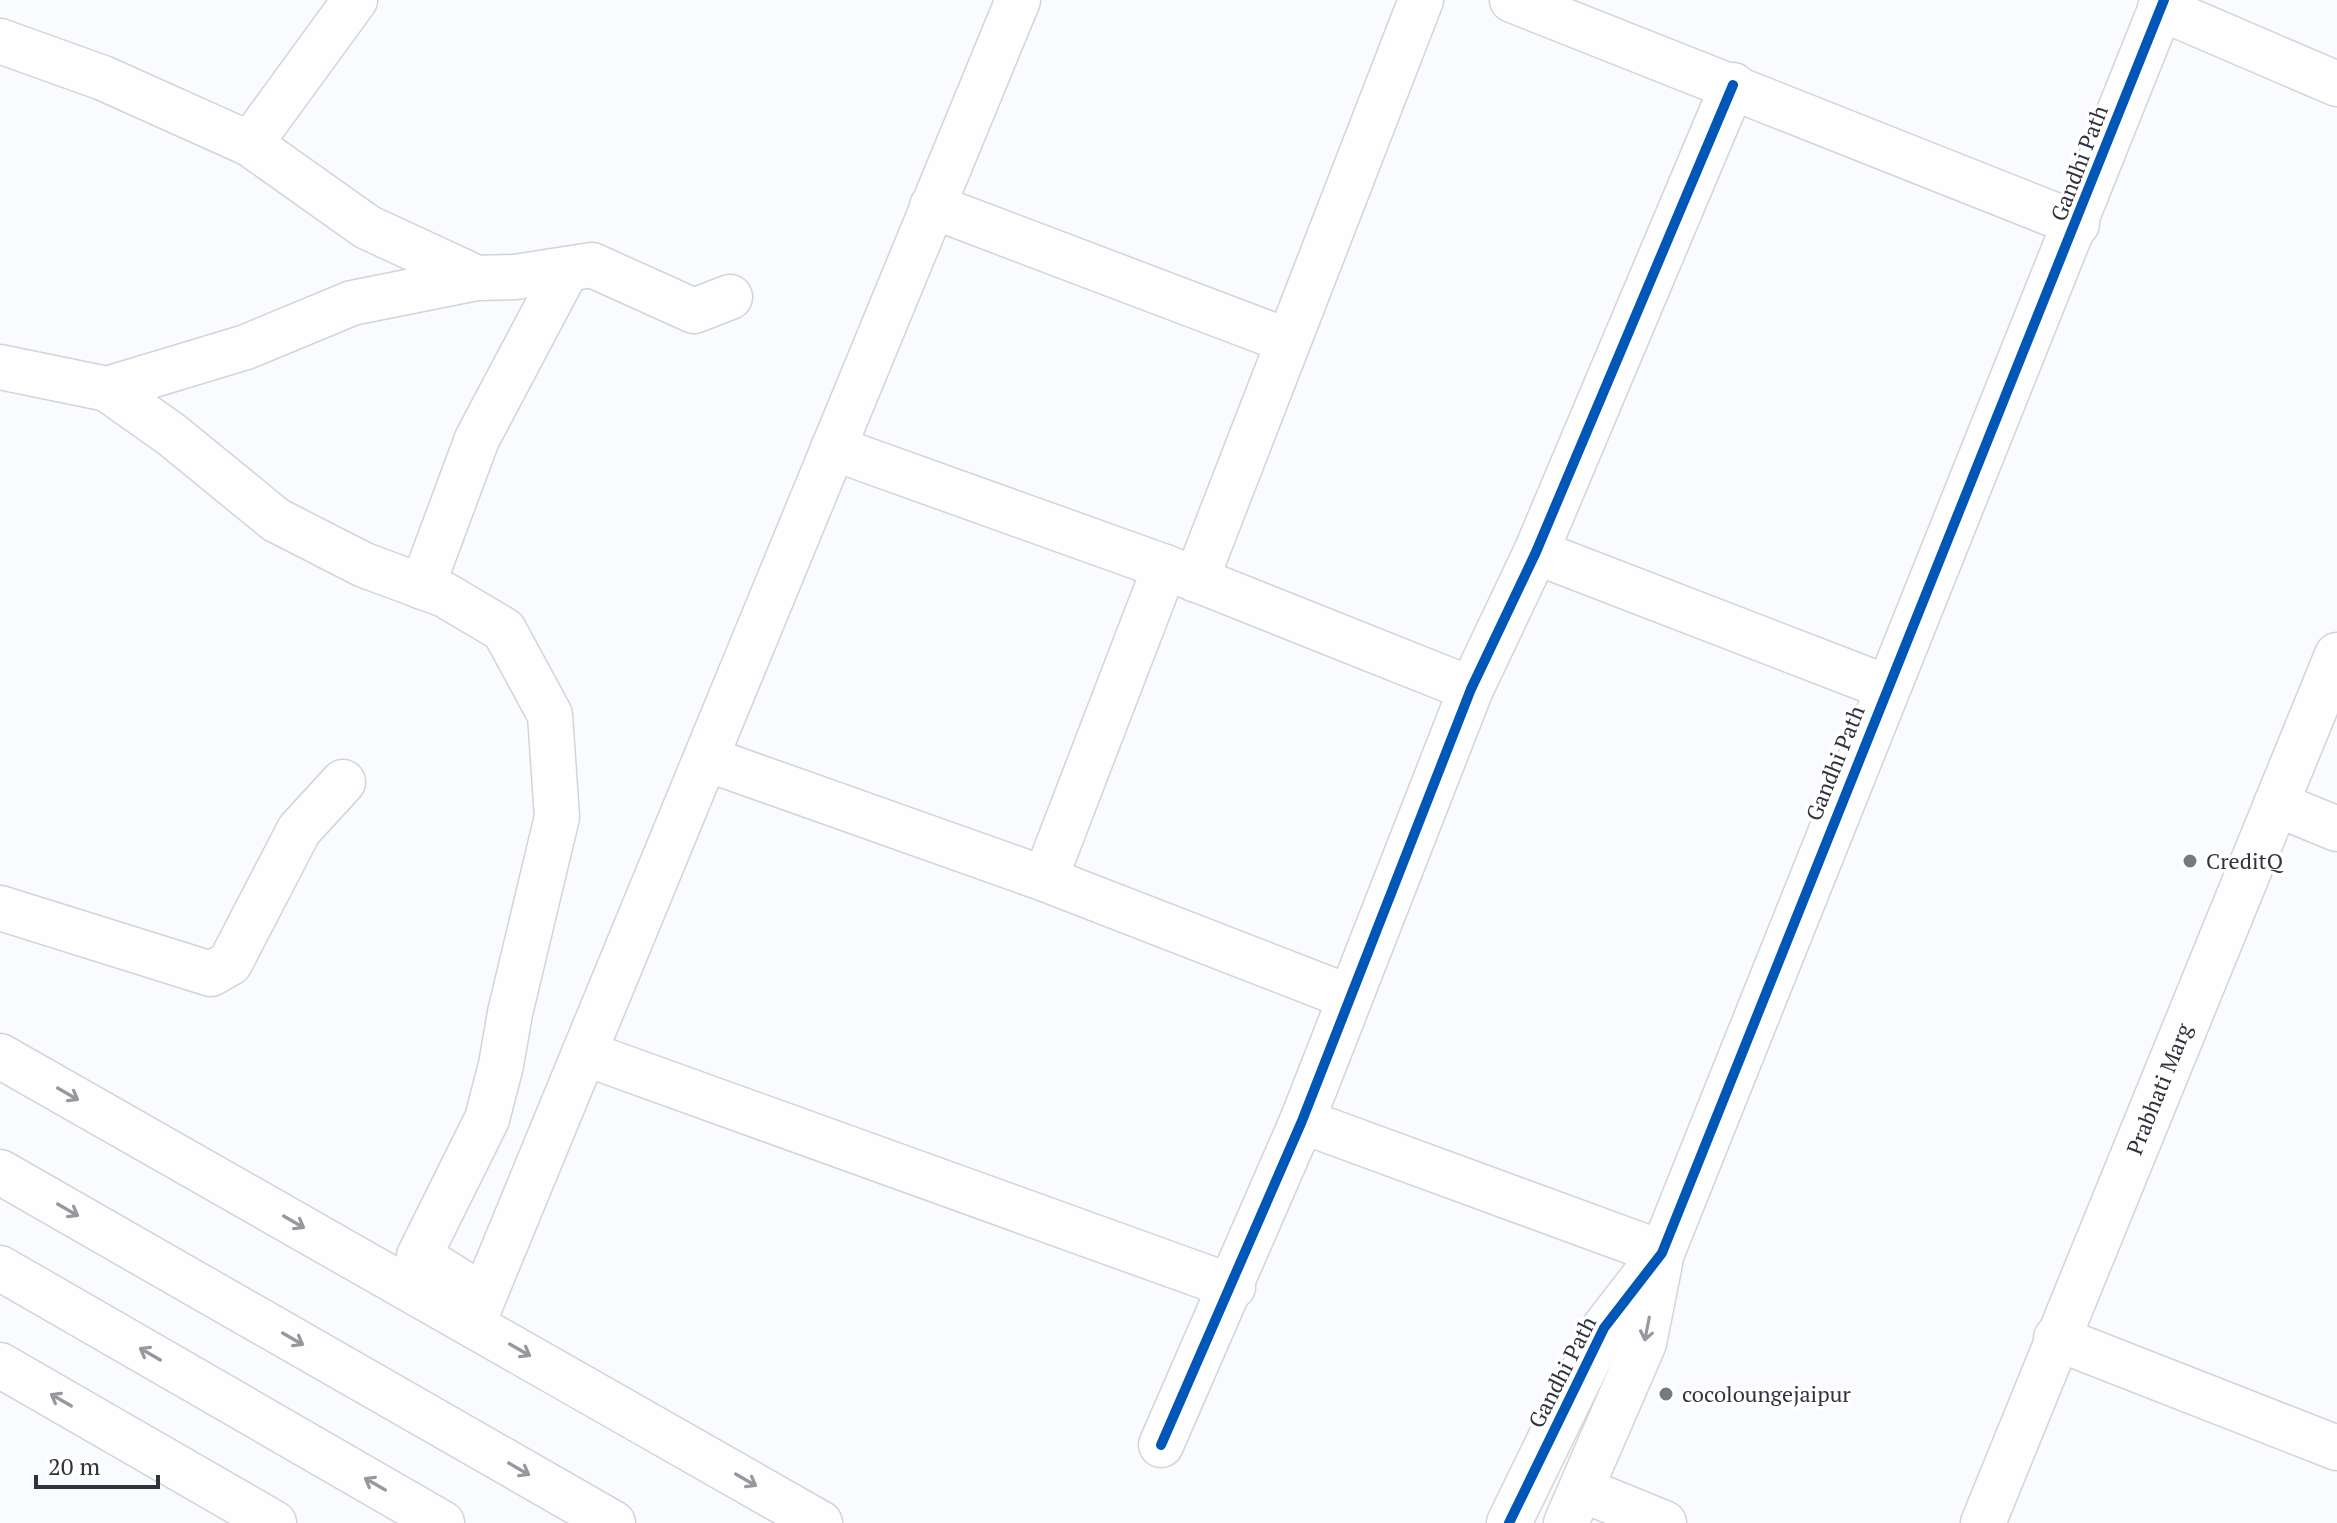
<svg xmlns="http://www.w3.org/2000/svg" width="2337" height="1523" font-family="'PT Serif',serif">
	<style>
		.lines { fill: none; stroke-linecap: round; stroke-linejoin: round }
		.minor-casing { stroke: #d2d4da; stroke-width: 47 }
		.highway-casing { stroke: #d2d4da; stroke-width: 47 }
		.minor { stroke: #fefeff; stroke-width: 44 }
		.highway { stroke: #fefeff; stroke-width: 44 }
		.cycleway-casing { stroke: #fff; stroke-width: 15 }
		.cycleway { stroke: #0057b8; stroke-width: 10 }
		.oneway { stroke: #97989e }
		.poi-dot { fill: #767980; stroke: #fff; stroke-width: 3 }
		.labels { text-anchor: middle; stroke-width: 7; stroke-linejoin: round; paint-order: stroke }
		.street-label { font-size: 22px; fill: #30333c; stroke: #fff }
		.poi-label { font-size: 22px; fill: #30333c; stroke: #fff; text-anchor: start }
	</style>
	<rect width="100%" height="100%" fill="#f9fbfe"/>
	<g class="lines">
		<g class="minor-casing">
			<g id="minor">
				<polyline points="1512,0 2077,224"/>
				<polyline points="2160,8 2337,84"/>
				<polyline points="0,41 103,78 250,144 355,0"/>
				<polyline points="250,144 367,227 477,278"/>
				<polyline points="932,206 1288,341"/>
				<polyline points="0,367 107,389 172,435 276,520 364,565 445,595 504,630 550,715 557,817 510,1013 501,1065 487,1119 419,1256 483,1296"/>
				<polyline points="107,389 246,347 352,303 477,278 515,277 592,265 694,311 730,297"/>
				<polyline points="833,448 1165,567 1471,689"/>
				<polyline points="1536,552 1886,687"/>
				<polyline points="1196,580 1421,0"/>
				<polyline points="422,587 477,439 567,269"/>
				<polyline points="707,759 1045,879 1349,997"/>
				<polyline points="2276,804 2337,829"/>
				<polyline points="1045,879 1165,567"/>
				<polyline points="0,908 211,974 230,963 299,830 343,782"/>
				<polyline points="584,1053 1233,1287"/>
				<polyline points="0,1056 820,1523"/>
				<polyline points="1302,1121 1662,1253"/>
				<polyline points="473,1323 1018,0"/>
				<polyline points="2056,1338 2337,1448"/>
				<polyline points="0,1365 274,1523"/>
				<polyline points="1161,1445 1302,1121 1471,689 1536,552 1733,85"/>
				<polyline points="1583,1490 1664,1523"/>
				<polyline points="1509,1523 1604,1328 1662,1253 2164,0"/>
				<polyline points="1566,1523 1644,1343 1660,1263"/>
				<polyline points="1983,1523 2337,655"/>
			</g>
		</g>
		<g class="highway-casing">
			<g id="highway">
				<polyline points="0,1172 613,1523"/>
				<polyline points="0,1268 442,1523"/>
			</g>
		</g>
		<use href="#minor" class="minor"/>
		<use href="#highway" class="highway"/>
		<g class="cycleway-casing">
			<g id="cycleway">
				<polyline points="1161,1445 1302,1121 1471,689 1536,552 1733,85"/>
				<polyline points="1509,1523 1604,1328 1662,1253 2164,0"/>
			</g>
		</g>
		<use href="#cycleway" class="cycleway"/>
	</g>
	<defs><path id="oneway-shaft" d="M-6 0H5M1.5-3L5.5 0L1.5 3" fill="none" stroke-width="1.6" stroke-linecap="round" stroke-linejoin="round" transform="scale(2)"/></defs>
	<g class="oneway">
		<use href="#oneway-shaft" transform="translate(68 1094) rotate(30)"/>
		<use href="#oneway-shaft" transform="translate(68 1210) rotate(30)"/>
		<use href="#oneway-shaft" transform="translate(294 1222) rotate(30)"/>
		<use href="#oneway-shaft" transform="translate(1647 1329) rotate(101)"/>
		<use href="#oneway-shaft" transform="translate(293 1339) rotate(30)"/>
		<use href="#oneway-shaft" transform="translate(520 1350) rotate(30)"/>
		<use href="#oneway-shaft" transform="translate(150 1354) rotate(-150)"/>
		<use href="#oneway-shaft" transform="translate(61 1400) rotate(-150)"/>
		<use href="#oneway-shaft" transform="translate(519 1469) rotate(30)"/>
		<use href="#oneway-shaft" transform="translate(746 1480) rotate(30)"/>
		<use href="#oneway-shaft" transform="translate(375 1484) rotate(-150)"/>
	</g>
	<g class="poi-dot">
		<circle cx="2190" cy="861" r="8"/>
		<circle cx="1666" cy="1394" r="8"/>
	</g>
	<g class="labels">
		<g class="street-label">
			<text transform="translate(2079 163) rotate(-69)" y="8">Gandhi Path</text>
			<text transform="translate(1835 763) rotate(-68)" y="8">Gandhi Path</text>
			<text transform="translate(2159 1089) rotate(-68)" y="8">Prabhati Marg</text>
			<text transform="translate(1562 1372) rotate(-63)" y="8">Gandhi Path</text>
		</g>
		<g class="poi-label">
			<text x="2206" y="869">CreditQ</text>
			<text x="1682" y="1402">cocoloungejaipur</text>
		</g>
	</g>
	<path d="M36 1475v12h122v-12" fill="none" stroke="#30333c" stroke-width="4"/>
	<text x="48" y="1475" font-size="24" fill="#30333c" stroke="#ffffff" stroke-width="6" paint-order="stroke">20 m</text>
</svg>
